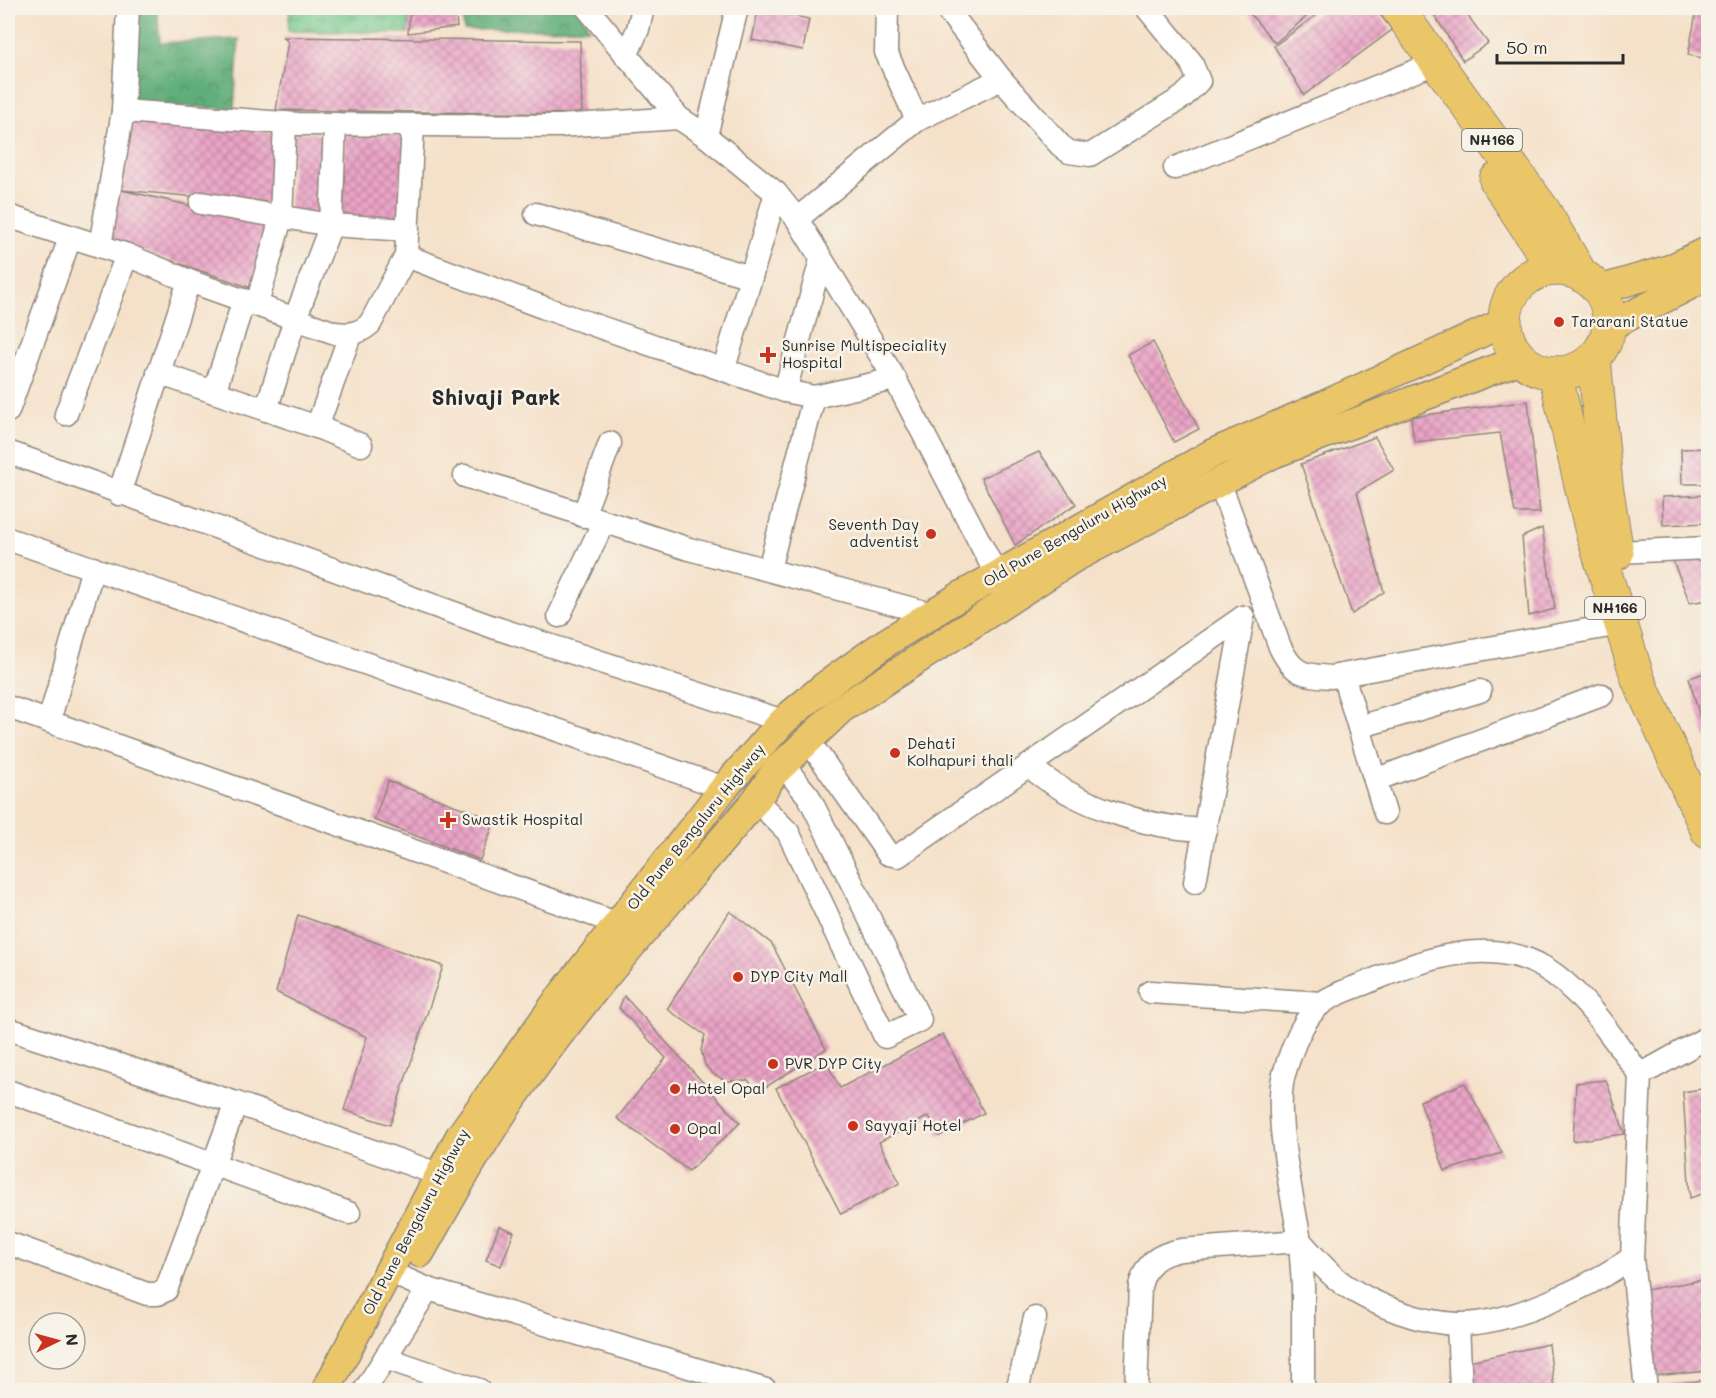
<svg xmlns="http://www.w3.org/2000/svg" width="1716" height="1398" font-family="Mali,sans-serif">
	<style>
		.forest { fill: url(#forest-crowns); stroke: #466c52; stroke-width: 1.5 }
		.wetland { fill: url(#wetland-marsh); stroke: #507a5c; stroke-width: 1.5 }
		.building { fill: url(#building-cross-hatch) }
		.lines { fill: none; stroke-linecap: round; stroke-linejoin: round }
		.minor-casing { stroke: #90867a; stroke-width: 25 }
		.major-casing { stroke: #90867a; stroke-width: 31 }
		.highway-casing { stroke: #90867a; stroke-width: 35 }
		.minor { stroke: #fff; stroke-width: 22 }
		.major { stroke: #ebc669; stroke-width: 28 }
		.highway { stroke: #ebc669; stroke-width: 33 }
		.poi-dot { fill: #c8321e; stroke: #f7f3e8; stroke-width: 2 }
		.labels { text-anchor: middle; stroke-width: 5; stroke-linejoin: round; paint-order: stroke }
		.shield { fill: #f7f3e8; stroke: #686764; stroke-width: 1.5 }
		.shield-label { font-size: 14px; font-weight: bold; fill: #2b2b2b }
		.poi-label { font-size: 15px; fill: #2b2b2b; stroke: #f7f3e8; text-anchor: start }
		.street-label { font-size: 15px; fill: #2b2b2b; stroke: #f7f3e8 }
		.district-label { font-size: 21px; font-weight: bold; fill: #2b2b2b; stroke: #f7f3e8 }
	</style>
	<defs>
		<pattern id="forest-crowns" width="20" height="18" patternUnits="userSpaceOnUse" patternTransform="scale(1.5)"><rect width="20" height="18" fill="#60ae79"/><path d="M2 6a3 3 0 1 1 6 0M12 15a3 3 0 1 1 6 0" fill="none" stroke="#4f8e63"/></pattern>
		<pattern id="wetland-marsh" width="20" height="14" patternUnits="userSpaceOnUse" patternTransform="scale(1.5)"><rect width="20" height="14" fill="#75ca8e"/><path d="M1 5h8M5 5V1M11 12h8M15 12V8" fill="none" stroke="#60a474"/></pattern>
		<pattern id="building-cross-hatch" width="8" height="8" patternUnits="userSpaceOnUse" patternTransform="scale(1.5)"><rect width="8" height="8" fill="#eba4c7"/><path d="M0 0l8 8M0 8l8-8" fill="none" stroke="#bf86a2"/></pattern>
	</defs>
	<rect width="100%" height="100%" fill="#f7f3e8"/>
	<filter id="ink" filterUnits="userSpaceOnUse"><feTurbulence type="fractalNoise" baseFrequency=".0167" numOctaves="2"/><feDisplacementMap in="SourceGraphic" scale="12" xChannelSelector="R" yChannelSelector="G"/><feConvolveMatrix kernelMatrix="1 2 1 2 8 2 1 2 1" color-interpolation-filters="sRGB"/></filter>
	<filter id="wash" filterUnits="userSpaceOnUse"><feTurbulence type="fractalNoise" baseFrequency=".008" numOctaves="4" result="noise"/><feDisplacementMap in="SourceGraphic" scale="24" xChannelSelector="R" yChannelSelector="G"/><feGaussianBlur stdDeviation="1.35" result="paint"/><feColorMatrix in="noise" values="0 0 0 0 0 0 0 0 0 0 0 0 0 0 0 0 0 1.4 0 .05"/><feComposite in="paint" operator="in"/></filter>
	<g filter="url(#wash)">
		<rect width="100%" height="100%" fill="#f5e1c9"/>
		<g class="forest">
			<polygon points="137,8 157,8 160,43 239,39 234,109 134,104"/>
			<polygon points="462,8 579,8 589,28 464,30"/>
		</g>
		<polygon class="wetland" points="290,8 410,8 408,33 288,31"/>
		<g id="blocks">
			<g class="building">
				<polygon points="410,8 455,8 457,27 408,33"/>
				<polygon points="1245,8 1317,8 1275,43"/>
				<polygon points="1326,8 1375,8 1392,30 1304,95 1274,46"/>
				<polygon points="1430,8 1462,8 1488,43 1463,61"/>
				<polygon points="1697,8 1708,8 1708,59 1688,55"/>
				<polygon points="758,9 809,19 803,50 752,40"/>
				<polygon points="283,37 580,41 582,114 276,110 288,42"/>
				<polygon points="132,119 277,133 273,204 121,190 269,223 251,288 111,240"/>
				<polygon points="294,132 326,134 322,214 289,212"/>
				<polygon points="345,133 405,135 401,220 340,219"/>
				<polygon points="1153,342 1199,429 1174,442 1128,355"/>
				<polygon points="1528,401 1540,513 1515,513 1500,433 1414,442 1411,417"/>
				<polygon points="1375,437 1394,470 1357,492 1384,592 1352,614 1301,464"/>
				<polygon points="1708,448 1708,484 1682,484 1681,449"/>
				<polygon points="1039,452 1076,504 1015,545 981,478"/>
				<polygon points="1708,495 1708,523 1663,525 1662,497"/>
				<polygon points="1542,528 1555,609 1529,616 1522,537"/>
				<polygon points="1702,551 1708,566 1708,600 1690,603 1673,561"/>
				<polygon points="1708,672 1708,738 1706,739 1689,678"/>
				<polygon points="388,781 495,820 480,860 374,820"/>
				<polygon points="730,911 772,944 826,1049 758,1092 748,1080 727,1081 713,1074 705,1065 701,1050 705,1035 667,1009"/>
				<polygon points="298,915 443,966 390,1125 344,1110 367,1037 276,992"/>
				<polygon points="624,996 740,1123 689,1171 617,1118 666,1058 619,1008"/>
				<polygon points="943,1034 984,1113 939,1136 929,1116 879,1142 900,1183 841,1214 776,1088 826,1062 840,1088"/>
				<polygon points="1606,1080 1625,1134 1573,1141 1576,1083"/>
				<polygon points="1465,1083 1502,1153 1445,1171 1420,1101"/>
				<polygon points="1708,1088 1708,1192 1690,1198 1683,1092"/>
				<polygon points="499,1226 514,1232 501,1266 486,1260"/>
				<polygon points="1708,1279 1708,1371 1654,1376 1645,1290"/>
				<polygon points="1549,1344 1554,1390 1470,1390 1469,1361"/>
				<polygon points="1707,1380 1708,1390 1663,1390 1662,1385"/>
			</g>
		</g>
	</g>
	<g filter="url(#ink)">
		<use href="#blocks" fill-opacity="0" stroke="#90867a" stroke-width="1.5"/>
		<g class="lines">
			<g class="minor-casing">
				<g id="minor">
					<polyline points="587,8 679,118 706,136 776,193 797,219 895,379 1004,589"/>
					<polyline points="887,8 886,52 917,120 1001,79"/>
					<polyline points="946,8 1001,79 1060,145 1069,152 1090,155 1183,97 1199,81 1191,62 1147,8"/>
					<polyline points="626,56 638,29 643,8"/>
					<polyline points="123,111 298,124 559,126 679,118"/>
					<polyline points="706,136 737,8"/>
					<polyline points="1175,168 1423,68"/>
					<polyline points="201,203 331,225 408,230"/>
					<polyline points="536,214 751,277"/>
					<path d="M8 216 127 255 189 281 335 333C350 335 358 334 370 324L406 256 413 125"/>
					<polyline points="797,219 917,120"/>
					<polyline points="100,246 123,111 128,8"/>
					<polyline points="406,256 545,308 785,391 814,397 895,379"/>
					<polyline points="257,304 281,218 285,123"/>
					<polyline points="724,368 776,193"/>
					<polyline points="158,373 317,427 361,445"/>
					<polyline points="785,391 821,260"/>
					<polyline points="214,392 244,300"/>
					<polyline points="266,410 295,319 331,225 335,124"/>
					<polyline points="8,411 70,238"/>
					<polyline points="66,414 127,255"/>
					<polyline points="317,427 350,335"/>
					<polyline points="8,452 493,627 783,721"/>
					<polyline points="465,476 689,549 932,614"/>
					<path d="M1219 481 1280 647C1293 674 1303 675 1331 677L1620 624"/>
					<polyline points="119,494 189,281"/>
					<polyline points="583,516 610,443"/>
					<polyline points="8,539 724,788"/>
					<polyline points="1617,552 1708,548"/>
					<polyline points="769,569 814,397"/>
					<polyline points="559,616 603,523"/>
					<polyline points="1343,675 1385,813"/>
					<polyline points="8,707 619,924"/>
					<polyline points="49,721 93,568"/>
					<polyline points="1359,727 1480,691"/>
					<polyline points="808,740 888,854 898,856 1243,617"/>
					<path d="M1029 766C1075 805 1145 828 1205 830"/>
					<polyline points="1375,780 1602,695"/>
					<polyline points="756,800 788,832 885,1037 920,1020 809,797 783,765"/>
					<polyline points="1195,882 1243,617"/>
					<polyline points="1150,992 1322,1003"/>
					<polyline points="8,1029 236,1103 455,1180"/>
					<polyline points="8,1091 349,1213"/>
					<polyline points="8,1243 147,1294 158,1294 166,1290 236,1103"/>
					<polyline points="405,1279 428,1289 766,1390"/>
					<polyline points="1458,1324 1461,1390"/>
					<polyline points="385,1358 479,1390"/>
					<polyline points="365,1390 428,1289"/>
					<polyline points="1017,1390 1035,1318"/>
					<path d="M1136 1390 1140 1286C1146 1263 1158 1254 1181 1250L1300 1241C1293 1200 1273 1113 1284 1074 1291 1051 1302 1018 1322 1003 1335 993 1354 988 1368 982 1421 960 1489 935 1543 967 1582 989 1614 1040 1640 1075"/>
					<path d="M1303 1390V1286L1300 1241C1314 1256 1329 1275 1346 1286 1377 1306 1420 1323 1458 1324 1511 1325 1588 1287 1632 1258"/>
					<polyline points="1646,1390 1632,1258 1640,1075 1708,1037"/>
				</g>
			</g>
			<g class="major-casing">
				<g id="major">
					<polyline points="1599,290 1670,269 1708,251"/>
					<polyline points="1608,327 1708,276"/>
					<path d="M420 1253C453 1194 485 1136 524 1082 594 983 678 893 756 800L775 772 841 709 1074 558 1273 454 1521 359"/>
					<polyline points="326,1390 460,1136 558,1000 724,788 783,721 825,686 887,642 957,598 1213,453 1322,406 1505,322"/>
				</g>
			</g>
			<g class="highway-casing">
				<g id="highway">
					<polyline points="1397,8 1544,211 1582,276"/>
					<polyline points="1496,180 1554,269"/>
					<circle cx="1557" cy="321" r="52"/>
					<polyline points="1594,358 1606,485 1617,553"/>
					<polyline points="1555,373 1591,528 1638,679 1708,832"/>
				</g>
			</g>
			<use href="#minor" class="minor"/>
			<use href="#major" class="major"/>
			<use href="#highway" class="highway"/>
		</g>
	</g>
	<g class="poi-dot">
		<circle cx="1559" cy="322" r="6"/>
		<path d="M765 346h6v6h6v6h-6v6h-6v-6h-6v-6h6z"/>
		<circle cx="931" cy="534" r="6"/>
		<circle cx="895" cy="753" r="6"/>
		<path d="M445 811h6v6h6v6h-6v6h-6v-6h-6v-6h6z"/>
		<circle cx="738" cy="977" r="6"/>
		<circle cx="773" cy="1064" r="6"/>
		<circle cx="675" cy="1089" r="6"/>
		<circle cx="853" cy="1126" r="6"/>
		<circle cx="675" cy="1129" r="6"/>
	</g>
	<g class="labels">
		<g class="shield">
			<rect x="1462" y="129" width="60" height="22" rx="4.5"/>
			<rect x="1585" y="597" width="60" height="22" rx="4.5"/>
		</g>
		<g class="shield-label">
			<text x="1492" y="145">NH166</text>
			<text x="1615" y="613">NH166</text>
		</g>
		<g class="poi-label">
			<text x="1571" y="327">Tararani Statue</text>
			<text x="782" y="351">Sunrise Multispeciality<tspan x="782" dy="17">Hospital</tspan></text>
			<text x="919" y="530" text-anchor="end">Seventh Day<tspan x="919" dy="17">adventist</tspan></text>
			<text x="907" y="749">Dehati<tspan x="907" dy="17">Kolhapuri thali</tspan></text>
			<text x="462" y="825">Swastik Hospital</text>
			<text x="750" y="982">DYP City Mall</text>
			<text x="785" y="1069">PVR DYP City</text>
			<text x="687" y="1094">Hotel Opal</text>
			<text x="865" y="1131">Sayyaji Hotel</text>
			<text x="687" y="1134">Opal</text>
		</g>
		<g class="street-label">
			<text transform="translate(1075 531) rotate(-30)" y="5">Old Pune Bengaluru Highway</text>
			<text transform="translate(696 827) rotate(-51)" y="5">Old Pune Bengaluru Highway</text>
			<text transform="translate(416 1222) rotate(-62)" y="5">Old Pune Bengaluru Highway</text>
		</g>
		<g class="district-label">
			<text x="496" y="405">Shivaji Park</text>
		</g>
	</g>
	<rect width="1716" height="1398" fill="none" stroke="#f7f3e8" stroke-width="30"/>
	<g transform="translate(57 1341) rotate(85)"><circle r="28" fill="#f7f3e8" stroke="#a5a39c" stroke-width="1.5"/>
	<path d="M0-4.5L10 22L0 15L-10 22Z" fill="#c8321e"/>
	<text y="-9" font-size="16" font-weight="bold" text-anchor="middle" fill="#2b2b2b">N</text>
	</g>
	<path d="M1497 54v9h126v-9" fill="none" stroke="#2b2b2b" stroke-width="3"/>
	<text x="1506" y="54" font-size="18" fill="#2b2b2b" stroke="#f7f3e8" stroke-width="4.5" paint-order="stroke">50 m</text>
</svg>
